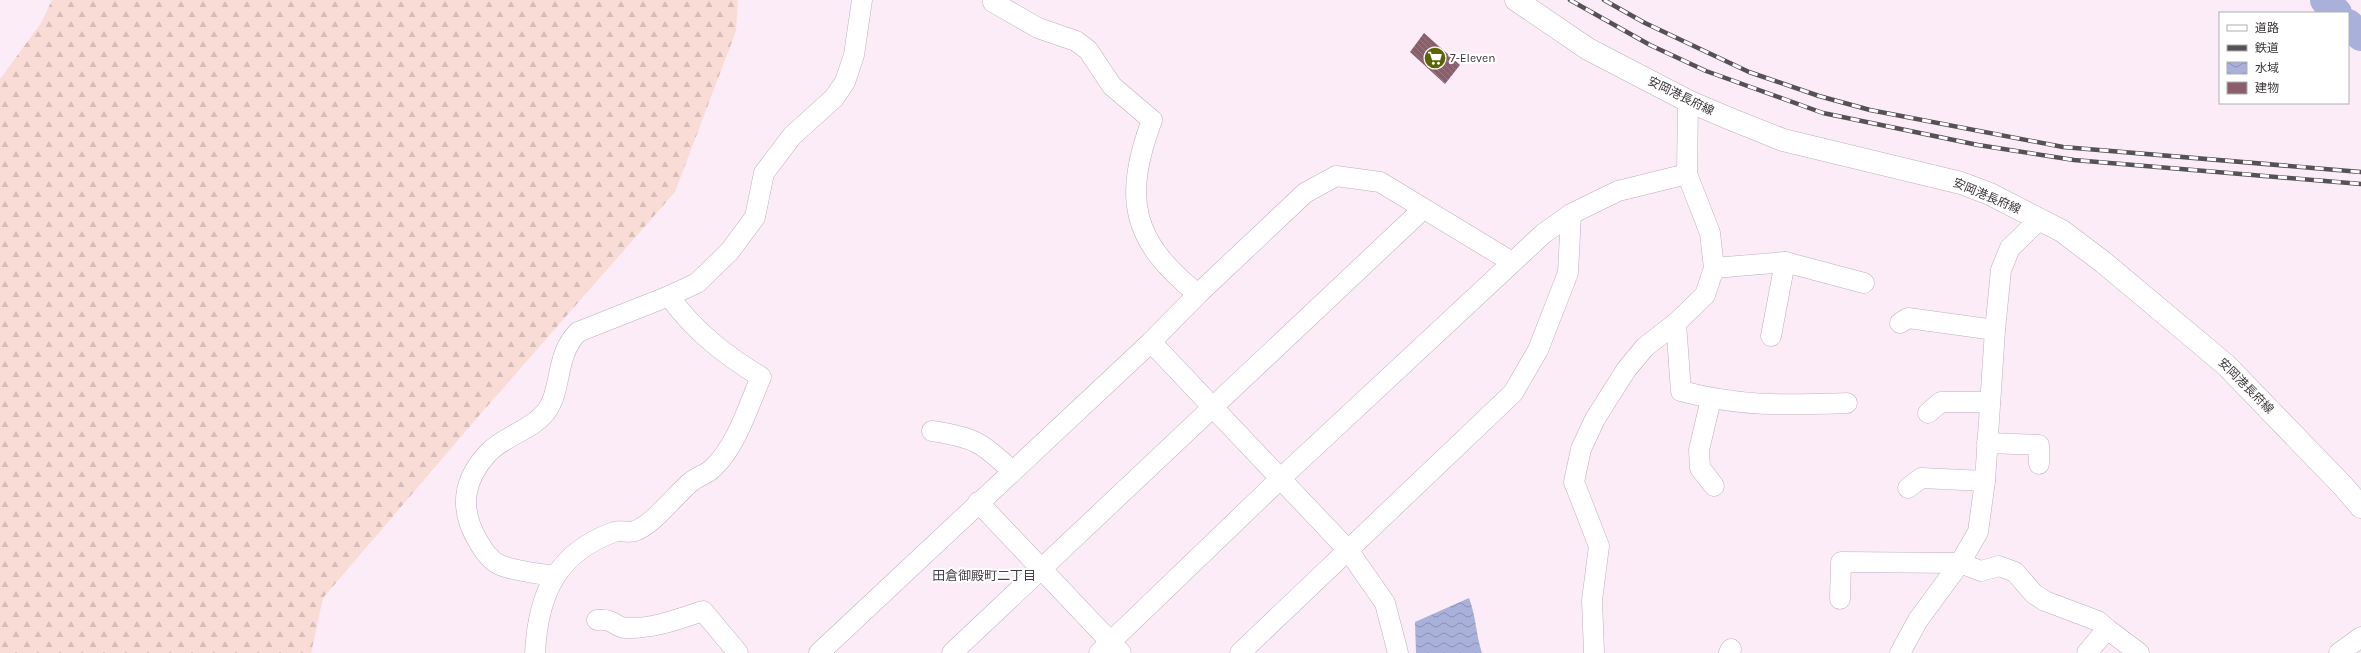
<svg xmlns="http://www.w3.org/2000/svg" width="2361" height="653" font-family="Karla,'Noto Sans JP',sans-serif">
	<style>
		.forest { fill: url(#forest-firs) }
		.water { fill: url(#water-waves) }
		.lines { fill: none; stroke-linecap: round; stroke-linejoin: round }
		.river { stroke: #a9b1da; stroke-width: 30 }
		.building { fill: url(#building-back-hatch) }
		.street-casing { stroke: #bdafba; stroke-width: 21 }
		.secondary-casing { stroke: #bdafba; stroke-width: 23 }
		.street { stroke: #fff; stroke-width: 20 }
		.secondary { stroke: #fff; stroke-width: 22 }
		.rail-casing { stroke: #575156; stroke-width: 4.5 }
		.rail { stroke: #fff; stroke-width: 3; stroke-dasharray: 9; stroke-linecap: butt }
		.labels { text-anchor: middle; stroke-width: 4; stroke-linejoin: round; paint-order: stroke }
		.poi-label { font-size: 12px; fill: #393438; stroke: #fff; text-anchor: start }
		.street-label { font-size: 12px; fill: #393438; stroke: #fff }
		.neighbourhood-label { font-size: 13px; fill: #493d47; stroke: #fff }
	</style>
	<defs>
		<pattern id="forest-firs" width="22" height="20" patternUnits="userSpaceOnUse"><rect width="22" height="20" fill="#fadcd6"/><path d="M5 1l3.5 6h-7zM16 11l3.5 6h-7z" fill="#d7bdb8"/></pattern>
		<pattern id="water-waves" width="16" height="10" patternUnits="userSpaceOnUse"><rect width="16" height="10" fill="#a9b1da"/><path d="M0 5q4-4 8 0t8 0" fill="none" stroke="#8b91b2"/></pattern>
		<pattern id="building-back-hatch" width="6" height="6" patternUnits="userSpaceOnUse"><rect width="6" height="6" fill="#8a5e6a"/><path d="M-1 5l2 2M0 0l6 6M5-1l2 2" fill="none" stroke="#987780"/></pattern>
	</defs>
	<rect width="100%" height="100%" fill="#fbecf8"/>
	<polygon class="forest" points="52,0 738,0 736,31 675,192 483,411 323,598 311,653 0,653 0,79 41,23"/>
	<path class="water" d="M1469 598C1476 616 1476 635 1482 653H1416L1415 622Z"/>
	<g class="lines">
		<g class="river">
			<polyline points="2325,0 2337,13"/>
			<polyline points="2348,24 2361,36"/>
		</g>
	</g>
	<polygon class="building" points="1424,33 1460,65 1445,84 1410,52"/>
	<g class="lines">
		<g class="street-casing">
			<g id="street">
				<path d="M993 0V2L1038 28 1076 41 1088 50 1112 86 1152 120C1123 198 1131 241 1198 294"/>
				<polyline points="1714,268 1785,262 1864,283"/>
				<path d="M1676 323 1681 391C1740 407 1787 405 1847 403"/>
				<polyline points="1900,323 1908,318 1995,330"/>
				<polyline points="1771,336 1785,262"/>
				<polyline points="1151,342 1348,550 1385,603 1398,653"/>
				<polyline points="1711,399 1699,450 1700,468 1714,486"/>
				<polyline points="1928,413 1941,402 1990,402"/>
				<path d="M932 431C973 437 982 442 1012 471"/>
				<polyline points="1987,443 2039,445 2039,464"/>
				<polyline points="1908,488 1921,478 1985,481"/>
				<polyline points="978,502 1121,653"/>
				<path d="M554 576C536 573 517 572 500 565 490 561 483 550 478 541 459 509 463 480 488 453 504 436 530 431 545 413 563 391 554 356 578 332L669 296 697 283 730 251 755 217 764 173 792 136 834 98 845 82 854 55 862 0"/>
				<polyline points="1840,599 1841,562 1960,563 1981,571 1999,566 2015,572 2034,594 2045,601 2098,621 2107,629"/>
				<path d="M597 620C614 618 616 628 626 628 653 629 679 619 703 611L738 653"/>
				<path d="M535 653C538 595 556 553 614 532 621 530 629 533 635 531 654 524 676 494 692 481 699 476 707 474 713 468 737 445 748 407 761 377 725 355 694 331 669 296"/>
				<polyline points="819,653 1151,342 1198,294 1305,193 1336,176 1380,182 1512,262"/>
				<polyline points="952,653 1423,209"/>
				<polyline points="1099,653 1280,479 1543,234 1571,214 1618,191 1687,174"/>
				<polyline points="1240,653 1513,393 1538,350 1568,273 1571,214"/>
				<polyline points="1594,653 1592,600 1599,546 1574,482 1581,449 1595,419 1626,370 1645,347 1676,323 1705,295 1714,268 1710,233 1687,174 1688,101"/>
				<polyline points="1729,653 1731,649"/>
				<polyline points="1900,653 1918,620 1960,563 1978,532 1985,481 1995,330 2001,270 2010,248 2040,219"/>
				<polyline points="2087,653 2107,629 2139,653"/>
				<polyline points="2339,653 2361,637"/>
			</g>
		</g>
		<g class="secondary-casing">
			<polyline id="secondary" points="1516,0 1588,49 1688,101 1728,118 1783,140 1961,183 1990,194 2062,231 2103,262 2226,365 2343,486 2361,507"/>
		</g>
		<use href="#street" class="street"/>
		<use href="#secondary" class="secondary"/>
		<g class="rail-casing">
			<g id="rail">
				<polyline points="1570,0 1650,45 1706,71 1823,113 1978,145 2074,160 2361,184"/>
				<polyline points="1604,0 1645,23 1749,72 1819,96 1870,110 2063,147 2361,172"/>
			</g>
		</g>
		<use href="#rail" class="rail"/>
	</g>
	<defs>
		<g id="supermarket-disc" transform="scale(1.15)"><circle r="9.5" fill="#5a6403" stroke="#fff"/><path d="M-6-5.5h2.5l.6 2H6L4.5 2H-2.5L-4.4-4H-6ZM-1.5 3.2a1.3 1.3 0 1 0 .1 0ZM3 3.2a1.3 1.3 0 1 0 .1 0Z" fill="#fff"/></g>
	</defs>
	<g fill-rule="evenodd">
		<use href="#supermarket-disc" x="1435" y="58"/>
	</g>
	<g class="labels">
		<g class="poi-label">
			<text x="1450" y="62">7-Eleven</text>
		</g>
		<g class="street-label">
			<text transform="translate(1681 96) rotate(26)" y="4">安岡港長府線</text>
			<text transform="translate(1987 196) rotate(23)" y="4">安岡港長府線</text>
			<text transform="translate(2246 386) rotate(45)" y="4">安岡港長府線</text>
		</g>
		<g class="neighbourhood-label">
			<text x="984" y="580">田倉御殿町二丁目</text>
		</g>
	</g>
	<rect x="2219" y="12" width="130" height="92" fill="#ffffff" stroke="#b0aeaf"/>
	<rect x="2227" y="25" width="20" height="6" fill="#ffffff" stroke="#b0aeaf"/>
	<text x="2255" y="32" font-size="12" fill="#393438">道路</text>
	<rect x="2227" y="45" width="20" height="6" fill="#575156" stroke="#b0aeaf"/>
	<text x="2255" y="52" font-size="12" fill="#393438">鉄道</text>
	<rect x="2227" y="62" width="20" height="12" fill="url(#water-waves)" stroke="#b0aeaf"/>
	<text x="2255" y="72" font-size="12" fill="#393438">水域</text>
	<rect x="2227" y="82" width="20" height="12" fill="#8a5e6a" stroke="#b0aeaf"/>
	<text x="2255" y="92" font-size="12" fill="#393438">建物</text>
</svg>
